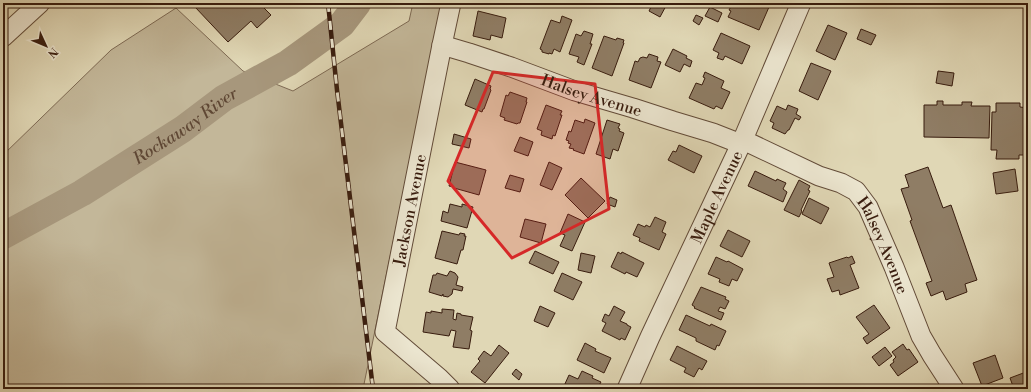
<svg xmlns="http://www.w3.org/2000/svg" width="1031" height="392" font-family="'Libre Bodoni',serif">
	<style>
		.green { fill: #c3b799; stroke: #7e6a54 }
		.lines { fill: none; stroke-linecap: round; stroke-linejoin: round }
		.river { stroke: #a7977c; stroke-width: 27 }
		.building { fill: #8f7d65; stroke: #381c0e }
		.minor-casing { stroke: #624b38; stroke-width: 21 }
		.minor { stroke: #ebe5cf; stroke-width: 19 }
		.rail-casing { stroke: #381c0e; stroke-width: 4.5 }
		.rail { stroke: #ebe5cf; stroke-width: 3; stroke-dasharray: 9; stroke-linecap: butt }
		.marked { fill: #d62828; fill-opacity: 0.2; stroke: #d62828; stroke-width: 3; stroke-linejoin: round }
		.labels { text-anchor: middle; stroke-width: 3; stroke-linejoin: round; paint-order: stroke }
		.street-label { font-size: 16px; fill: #381c0e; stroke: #ebe5cf }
		.water-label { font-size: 17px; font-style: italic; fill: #5f4734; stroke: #ebe5cf }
	</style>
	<rect width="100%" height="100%" fill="#e0d7b5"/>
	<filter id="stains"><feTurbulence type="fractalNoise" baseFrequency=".005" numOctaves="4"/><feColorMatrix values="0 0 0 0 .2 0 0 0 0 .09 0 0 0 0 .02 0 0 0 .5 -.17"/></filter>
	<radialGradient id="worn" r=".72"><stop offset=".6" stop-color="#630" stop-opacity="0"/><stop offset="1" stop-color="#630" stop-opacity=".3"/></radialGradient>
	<polygon class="green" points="413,3 442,3 363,389 3,389 3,155 111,50 176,8 243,71 293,91 409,21"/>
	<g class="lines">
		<path class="river" id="s1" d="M3 236 82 193 183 129 224 98 288 63 342 24 358 3"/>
	</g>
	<g class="building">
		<polygon points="3,3 13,3 3,12"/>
		<polygon points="199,3 269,3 264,8 271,15 257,28 251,21 228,42 195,7"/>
		<polygon points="653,3 664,3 667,4 660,17 649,11"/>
		<polygon points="733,3 760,3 769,7 759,30 728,17 731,11 729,10"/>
		<polygon points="710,7 722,13 718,22 705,16"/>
		<polygon points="478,11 506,18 502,38 491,35 490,40 473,36"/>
		<polygon points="696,15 703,18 699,25 693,21"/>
		<polygon points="562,16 572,20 560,52 554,49 552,54 549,53 549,54 542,52 542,50 540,49 551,20 560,23"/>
		<polygon points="828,25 847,33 835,60 816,51"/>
		<polygon points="861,29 876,35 871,45 857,39"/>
		<polygon points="584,31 593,34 590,44 592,44 584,65 577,62 579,57 569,54 576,34 581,36"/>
		<polygon points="721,33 750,46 742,64 725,56 723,60 717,58 719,53 713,50"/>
		<polygon points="604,36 616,40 617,38 624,40 623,43 624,43 612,76 592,68"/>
		<polygon points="673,49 687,56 686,58 692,61 690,67 684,64 680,72 665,65"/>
		<polygon points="649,54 658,57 657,61 661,62 651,88 629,80 635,61 638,62 640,58 643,57 647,58"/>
		<polygon points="811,63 831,71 818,100 799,91"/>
		<polygon points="938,71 954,73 952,86 936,83"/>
		<polygon points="705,72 724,81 721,88 730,92 722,109 716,106 714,109 689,98 696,83 702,85 705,78 703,77"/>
		<polygon points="475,79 491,86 490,89 491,90 484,109 483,109 482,112 465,105"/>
		<polygon points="510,92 527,98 526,102 527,102 520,123 518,123 517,124 504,120 505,118 500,116 506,95 508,96"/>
		<polygon points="937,101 943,101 943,105 962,105 962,102 972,102 971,106 990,106 989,138 924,137 924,105 937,105"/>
		<polygon points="996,103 1020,103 1020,107 1028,108 1028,152 1027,152 1027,155 1019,155 1019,159 996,159 997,150 991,150 992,112 996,112"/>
		<polygon points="546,105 562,111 560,115 562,115 555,136 553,135 552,139 541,135 542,131 537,129"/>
		<polygon points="788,105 798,109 796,114 801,117 799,120 795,118 789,130 788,130 785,134 772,128 774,123 770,121 777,106 786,110"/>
		<polygon points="585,119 595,123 584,154 573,150 574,149 569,148 571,144 568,143 569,141 566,140 569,131 571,132 575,120 584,123"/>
		<polygon points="607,120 620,124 618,128 620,129 619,131 624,133 618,151 613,149 610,159 596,154"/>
		<polygon points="454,134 471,139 469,148 452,144"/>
		<polygon points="520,137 533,142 528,156 514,151"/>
		<polygon points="679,145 702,156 694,173 668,160 673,151 676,152"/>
		<polygon points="455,162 486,170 479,195 454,188 454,187 449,186"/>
		<polygon points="549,162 562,168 552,190 540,185"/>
		<polygon points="928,167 943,208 951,205 977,280 965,284 967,292 946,300 943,291 931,296 926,283 932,281 910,221 912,220 901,189 909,187 905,175"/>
		<polygon points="1015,169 1018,191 996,194 993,173"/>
		<polygon points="755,171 776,181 777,179 786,183 783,189 787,192 783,202 748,186"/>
		<polygon points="510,175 524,179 520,192 505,188"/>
		<polygon points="581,178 605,201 588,218 565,195"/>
		<polygon points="799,180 810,186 808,190 810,191 801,210 802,211 799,217 784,210"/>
		<polygon points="610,197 617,200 615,207 607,204"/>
		<polygon points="809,198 829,208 821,224 802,214"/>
		<polygon points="450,204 462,207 462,204 473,207 467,228 441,221 443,211 448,213"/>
		<polygon points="568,214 585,222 572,251 560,246 565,235 560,233"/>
		<polygon points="655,217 666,222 662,232 666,234 659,250 639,241 640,238 633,235 638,224 645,227 646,225 650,227"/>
		<polygon points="525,219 546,224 541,243 520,237"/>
		<polygon points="728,230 750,241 742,257 720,246"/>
		<polygon points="442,231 459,235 460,233 465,234 464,236 466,236 463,250 461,250 457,264 435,258"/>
		<polygon points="535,251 559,262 553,274 529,263"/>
		<polygon points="618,252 621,254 622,252 644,263 637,277 626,272 625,274 611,267"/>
		<polygon points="581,253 595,256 591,273 578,270"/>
		<polygon points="852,256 855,263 850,265 859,288 840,295 839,290 832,292 827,279 834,277 829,263 847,257 848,258"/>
		<polygon points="716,257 727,262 728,261 743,269 737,281 732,279 729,286 719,282 720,279 708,274"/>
		<polygon points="450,271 455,273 458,277 456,285 463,287 462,291 453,289 452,294 448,297 443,296 443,294 442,296 429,292 433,275 436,275 437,273 447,276"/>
		<polygon points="562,273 582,282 573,300 554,291"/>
		<polygon points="701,287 726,297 725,299 729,301 725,309 720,307 718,311 724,313 721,320 694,308 695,307 692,305"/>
		<polygon points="874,305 890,328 867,344 863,338 869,334 856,317"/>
		<polygon points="540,306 555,313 548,327 534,321"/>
		<polygon points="614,306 625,312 620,321 627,324 627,325 631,327 625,340 621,338 620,340 602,331 606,323 602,321 605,314 609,316"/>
		<polygon points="442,309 454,310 453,319 456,320 457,313 461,314 461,315 473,317 470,330 472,331 469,349 453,347 456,331 451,330 449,336 423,332 426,312 431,313 431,311 442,313"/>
		<polygon points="686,315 710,326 711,324 726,331 719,346 717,345 715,350 696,341 696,338 679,330"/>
		<polygon points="585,343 596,349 595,351 611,358 604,373 577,360"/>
		<polygon points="903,344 907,350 909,349 918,362 898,376 890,365 894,362 893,360 896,357 892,352"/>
		<polygon points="499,345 509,353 485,383 471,372 480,361 478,359 484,351 491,356"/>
		<polygon points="677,346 707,361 702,370 699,368 694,377 684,372 686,368 670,360"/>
		<polygon points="885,347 892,356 879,366 872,357"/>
		<polygon points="995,355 1003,378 982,386 973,363"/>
		<polygon points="516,369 522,374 519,380 512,374"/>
		<polygon points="582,371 593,376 592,378 601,382 597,389 570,389 564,386 569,375 578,379"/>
		<polygon points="1026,372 1028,377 1028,388 1014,389 1010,378"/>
		<polygon points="405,385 406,389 390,389 390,387"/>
		<polygon points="762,385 771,389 760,389"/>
	</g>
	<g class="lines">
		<g class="minor-casing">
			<g id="minor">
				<polyline points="3,37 40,3"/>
				<path id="s2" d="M442 45 469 53 511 67 575 91 633 108 673 121 713 133 741 144"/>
				<path id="s3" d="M743 140 819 176 841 183 856 191 868 207 894 267 921 336 932 355 954 389"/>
				<path id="s4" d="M450 389 439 378 385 332 442 45 451 3"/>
				<path id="s5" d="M627 389 650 337 741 144 801 3"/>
			</g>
		</g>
		<use href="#minor" class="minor"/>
		<g class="rail-casing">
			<polyline id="rail" points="328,3 337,90 373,389"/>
		</g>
		<use href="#rail" class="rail"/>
	</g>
	<path class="marked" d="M493 72 595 84 609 209 512 258 448 181Z"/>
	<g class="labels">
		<g class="street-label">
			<text dy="6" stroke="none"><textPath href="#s2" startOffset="158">Halsey Avenue</textPath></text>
			<text dy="6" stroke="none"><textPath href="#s5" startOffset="212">Maple Avenue</textPath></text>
			<text dy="6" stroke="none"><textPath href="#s4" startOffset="211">Jackson Avenue</textPath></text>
			<text dy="6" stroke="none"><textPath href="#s3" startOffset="185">Halsey Avenue</textPath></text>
		</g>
		<g class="water-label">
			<text dy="6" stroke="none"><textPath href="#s1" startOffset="213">Rockaway River</textPath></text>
		</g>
	</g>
	<rect width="1031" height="392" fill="none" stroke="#e0d7b5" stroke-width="16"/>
	<rect x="4" y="4" width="1023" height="384" fill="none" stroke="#381c0e" stroke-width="2"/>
	<rect x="8" y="8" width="1015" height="376" fill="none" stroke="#381c0e"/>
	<g transform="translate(46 46) rotate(134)" stroke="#ebe5cf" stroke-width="3" paint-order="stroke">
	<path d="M0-3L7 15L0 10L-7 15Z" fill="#381c0e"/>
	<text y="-6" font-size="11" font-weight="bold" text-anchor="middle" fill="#381c0e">N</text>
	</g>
	<rect width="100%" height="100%" filter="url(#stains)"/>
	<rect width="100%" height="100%" fill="url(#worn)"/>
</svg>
